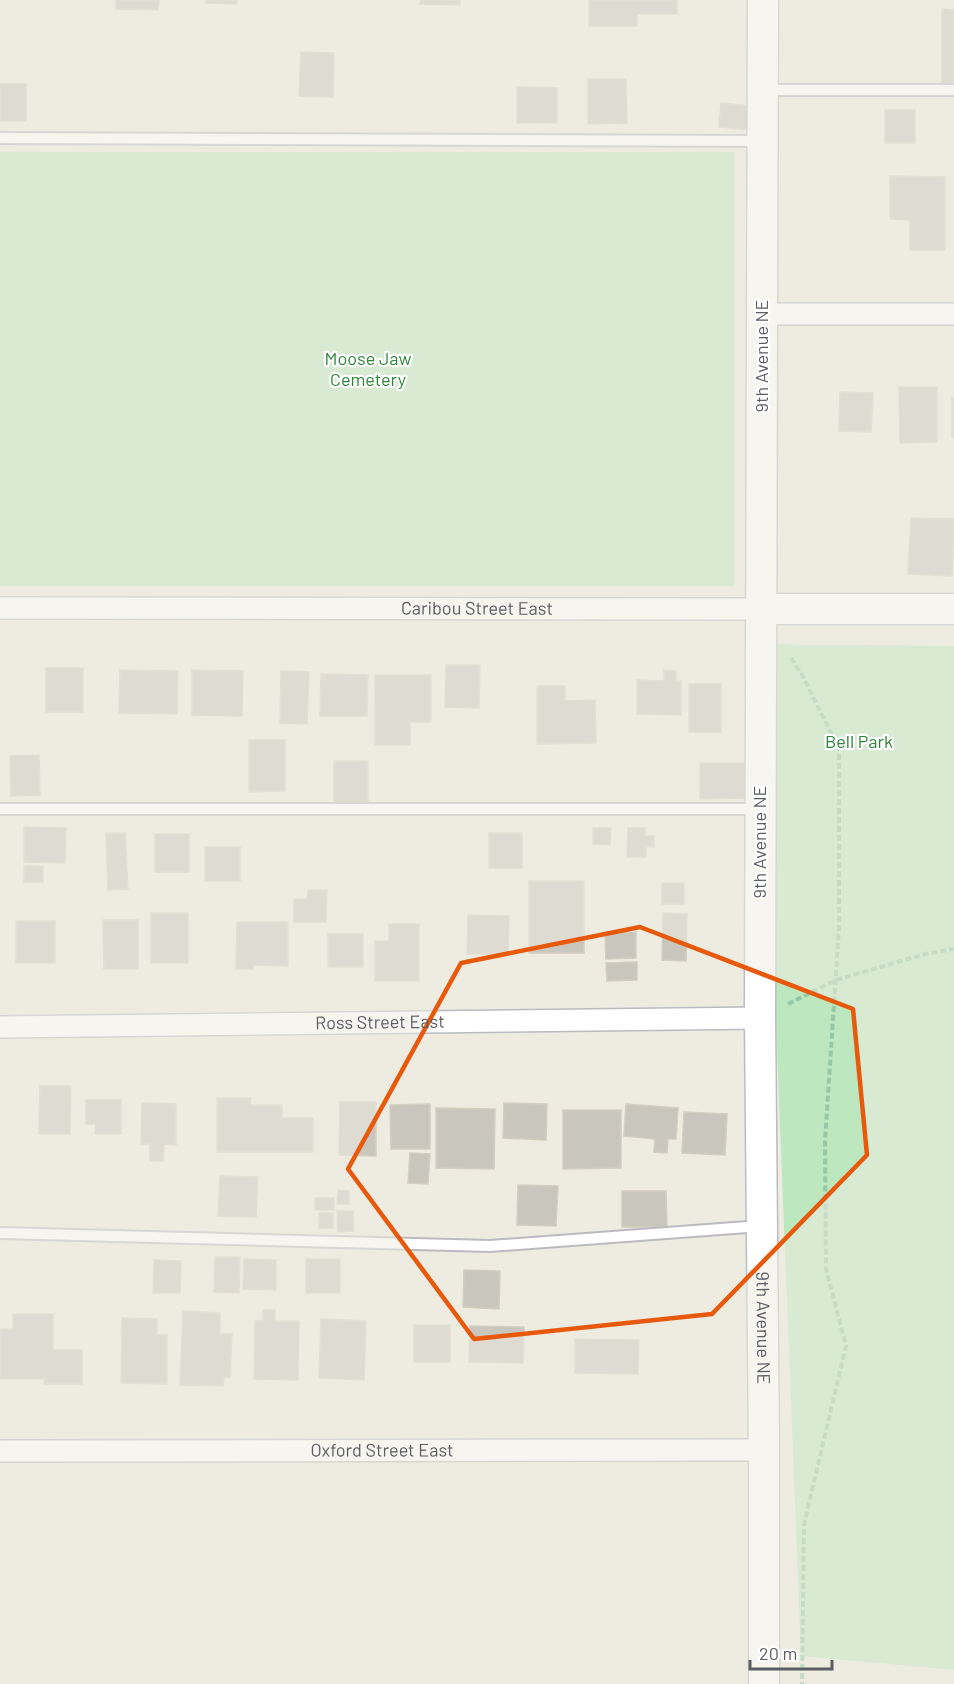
<svg xmlns="http://www.w3.org/2000/svg" width="954" height="1684" font-family="Barlow,sans-serif">
	<style>
		.green { fill: #bce7bf }
		.building { fill: #c9c6be; stroke: #d3cebf; stroke-width: 1.5 }
		.lines { fill: none; stroke-linecap: round; stroke-linejoin: round }
		.lane-casing { stroke: #b9bbc1; stroke-width: 14 }
		.street-casing { stroke: #b9bbc1; stroke-width: 24 }
		.secondary-casing { stroke: #babdc4; stroke-width: 33 }
		.path { stroke: #94c8a7; stroke-width: 4; stroke-dasharray: 6 3; stroke-linecap: butt }
		.lane { stroke: #fff; stroke-width: 10 }
		.street { stroke: #fff; stroke-width: 21 }
		.secondary { stroke: #fff; stroke-width: 30 }
		.marked { fill: none; stroke: #e8590c; stroke-width: 4.5; stroke-linejoin: round }
		.labels { text-anchor: middle; stroke-width: 4.5; stroke-linejoin: round; paint-order: stroke }
		.street-label { font-size: 18px; fill: #5a5d63; stroke: #fff }
		.park-label { font-size: 18px; fill: #2f853a; stroke: #fff }
	</style>
	<rect width="100%" height="100%" fill="#eeece1"/>
	<g class="green">
		<rect x="0" y="152" width="735" height="434"/>
		<polygon points="761,644 954,646 954,1670 801,1656"/>
	</g>
	<g class="building">
		<polygon points="116,0 159,0 158,10 116,9"/>
		<polygon points="206,0 237,0 237,4 206,3"/>
		<polygon points="421,0 460,0 460,5 420,4"/>
		<polygon points="589,0 677,0 677,14 637,14 637,26 589,26"/>
		<polygon points="942,9 954,10 954,84 942,84"/>
		<polygon points="301,52 334,53 333,97 299,96"/>
		<polygon points="588,79 626,79 627,123 588,124"/>
		<rect x="0" y="84" width="26" height="37"/>
		<polygon points="517,87 557,88 557,123 517,123"/>
		<polygon points="721,103 750,106 748,130 719,127"/>
		<rect x="885" y="110" width="30" height="33"/>
		<polygon points="890,176 945,177 945,250 910,250 910,220 890,219"/>
		<polygon points="899,387 937,387 937,442 900,443"/>
		<polygon points="840,392 873,393 871,432 839,431"/>
		<rect x="952" y="398" width="2" height="39"/>
		<polygon points="911,518 954,519 952,576 908,574"/>
		<polygon points="446,665 480,665 479,708 445,707"/>
		<rect x="46" y="668" width="37" height="44"/>
		<polygon points="120,670 178,671 177,714 119,713"/>
		<polygon points="192,670 243,671 242,716 192,715"/>
		<polygon points="664,670 676,671 676,681 681,681 681,715 637,714 637,680 664,681"/>
		<polygon points="281,671 309,672 307,724 280,723"/>
		<polygon points="321,674 368,675 367,716 320,716"/>
		<polygon points="375,675 431,675 431,722 410,722 410,745 375,745"/>
		<rect x="689" y="684" width="32" height="48"/>
		<polygon points="537,686 565,686 565,701 595,700 596,743 537,744"/>
		<polygon points="249,740 285,740 285,791 249,792"/>
		<polygon points="39,755 40,795 11,796 10,756"/>
		<rect x="334" y="761" width="34" height="47"/>
		<polygon points="700,763 745,763 745,798 700,799"/>
		<polygon points="24,827 66,828 65,863 24,862"/>
		<polygon points="593,828 611,828 610,845 593,844"/>
		<polygon points="628,828 645,828 645,836 654,836 654,847 646,847 646,857 627,857"/>
		<polygon points="106,833 125,833 128,889 108,890"/>
		<rect x="489" y="833" width="33" height="35"/>
		<rect x="155" y="834" width="34" height="38"/>
		<rect x="205" y="847" width="35" height="34"/>
		<rect x="24" y="866" width="19" height="16"/>
		<rect x="529" y="881" width="55" height="72"/>
		<rect x="662" y="883" width="22" height="21"/>
		<polygon points="308,890 327,890 326,922 294,922 294,899 307,899"/>
		<rect x="151" y="913" width="37" height="50"/>
		<polygon points="663,913 687,914 686,961 662,960"/>
		<polygon points="468,915 509,916 508,954 467,954"/>
		<polygon points="103,920 138,920 138,969 104,969"/>
		<rect x="16" y="921" width="39" height="42"/>
		<polygon points="237,922 288,922 288,966 254,965 253,969 236,969"/>
		<polygon points="389,924 419,924 419,981 375,981 375,941 389,941"/>
		<polygon points="636,932 636,958 606,959 605,933"/>
		<rect x="328" y="934" width="35" height="33"/>
		<polygon points="637,962 637,980 607,981 606,963"/>
		<polygon points="40,1086 71,1086 70,1134 39,1134"/>
		<polygon points="217,1098 251,1098 250,1105 282,1105 282,1118 313,1118 313,1152 217,1152"/>
		<polygon points="86,1100 121,1100 121,1134 95,1134 96,1124 86,1124"/>
		<polygon points="340,1102 376,1102 376,1156 339,1155"/>
		<polygon points="142,1103 176,1104 176,1145 164,1144 163,1161 150,1161 150,1144 141,1144"/>
		<polygon points="504,1103 547,1104 546,1140 503,1138"/>
		<polygon points="430,1104 430,1149 391,1149 390,1105"/>
		<polygon points="626,1104 678,1108 676,1139 668,1139 667,1153 654,1152 655,1139 624,1136"/>
		<polygon points="436,1108 495,1109 494,1169 436,1168"/>
		<polygon points="563,1110 621,1110 621,1168 563,1169"/>
		<polygon points="684,1112 727,1114 725,1155 682,1153"/>
		<polygon points="410,1153 430,1154 428,1184 408,1183"/>
		<polygon points="220,1176 258,1177 256,1217 218,1216"/>
		<polygon points="518,1185 558,1186 556,1226 517,1225"/>
		<polygon points="338,1190 349,1191 349,1204 337,1204"/>
		<polygon points="622,1191 666,1191 667,1227 622,1227"/>
		<rect x="315" y="1198" width="19" height="12"/>
		<polygon points="337,1211 353,1211 354,1231 338,1232"/>
		<rect x="319" y="1213" width="14" height="15"/>
		<polygon points="215,1257 240,1257 239,1293 214,1292"/>
		<polygon points="244,1259 276,1260 276,1290 243,1289"/>
		<rect x="306" y="1259" width="34" height="34"/>
		<polygon points="154,1260 181,1261 180,1293 153,1293"/>
		<polygon points="464,1270 500,1271 499,1309 463,1307"/>
		<polygon points="263,1310 275,1310 275,1321 299,1321 298,1380 254,1379 255,1321 263,1321"/>
		<polygon points="183,1311 220,1313 220,1334 232,1334 230,1377 224,1377 223,1386 180,1385"/>
		<polygon points="13,1314 53,1314 53,1350 82,1350 82,1384 44,1384 44,1379 0,1379 0,1329 13,1329"/>
		<polygon points="122,1318 157,1319 157,1335 167,1335 167,1384 121,1383"/>
		<polygon points="321,1319 366,1321 364,1380 319,1378"/>
		<rect x="414" y="1325" width="36" height="37"/>
		<polygon points="470,1326 524,1327 523,1363 469,1362"/>
		<polygon points="575,1339 639,1340 638,1374 575,1373"/>
	</g>
	<g class="lines">
		<g class="lane-casing">
			<g id="lane">
				<polyline points="763,90 954,90"/>
				<polyline points="0,138 762,141"/>
				<polyline points="0,809 748,809 758,804"/>
				<polyline points="0,1233 490,1246 761,1226"/>
			</g>
		</g>
		<g class="street-casing">
			<g id="street">
				<polyline points="762,314 954,314"/>
				<path id="s1" d="M0 608 761 609"/>
				<path id="s2" d="M0 1027 760 1018"/>
				<path id="s3" d="M0 1451 764 1450"/>
			</g>
		</g>
		<g class="secondary-casing">
			<g id="secondary">
				<path id="s4" d="M763 0 760 1018 764 1450V1684"/>
				<polyline points="761,609 954,609"/>
			</g>
		</g>
		<g class="path">
			<polyline points="791,658 801,673 839,749 839,927 825,1141 826,1269 846,1346 804,1524 802,1684"/>
			<polyline points="788,1004 836,980 925,954 954,949"/>
		</g>
		<use href="#lane" class="lane"/>
		<use href="#street" class="street"/>
		<use href="#secondary" class="secondary"/>
	</g>
	<path d="M0 0H954V1684H0ZM640 927 853 1009 867 1155 712 1314 474 1339 348 1169 461 963Z" fill="#eeece1" fill-opacity=".55" fill-rule="evenodd"/>
	<path class="marked" d="M640 927 853 1009 867 1155 712 1314 474 1339 348 1169 461 963Z"/>
	<g class="labels">
		<g class="street-label">
			<text transform="translate(762 356) rotate(-90)" y="6">9th Avenue NE</text>
			<text dy="6" stroke="none"><textPath href="#s1" startOffset="477">Caribou Street East</textPath></text>
			<text transform="translate(760 842) rotate(-90)" y="6">9th Avenue NE</text>
			<text dy="6" stroke="none"><textPath href="#s2" startOffset="380">Ross Street East</textPath></text>
			<text dy="6" stroke="none"><textPath href="#s4" startOffset="1328">9th Avenue NE</textPath></text>
			<text dy="6" stroke="none"><textPath href="#s3" startOffset="382">Oxford Street East</textPath></text>
		</g>
		<g class="park-label">
			<text x="368" y="365">Moose Jaw<tspan x="368" dy="21">Cemetery</tspan></text>
			<text x="859" y="748">Bell Park</text>
		</g>
	</g>
	<path d="M750 1660v9h82v-9" fill="none" stroke="#5a5d63" stroke-width="3"/>
	<text x="759" y="1660" font-size="18" fill="#5a5d63" stroke="#ffffff" stroke-width="4.5" paint-order="stroke">20 m</text>
</svg>
